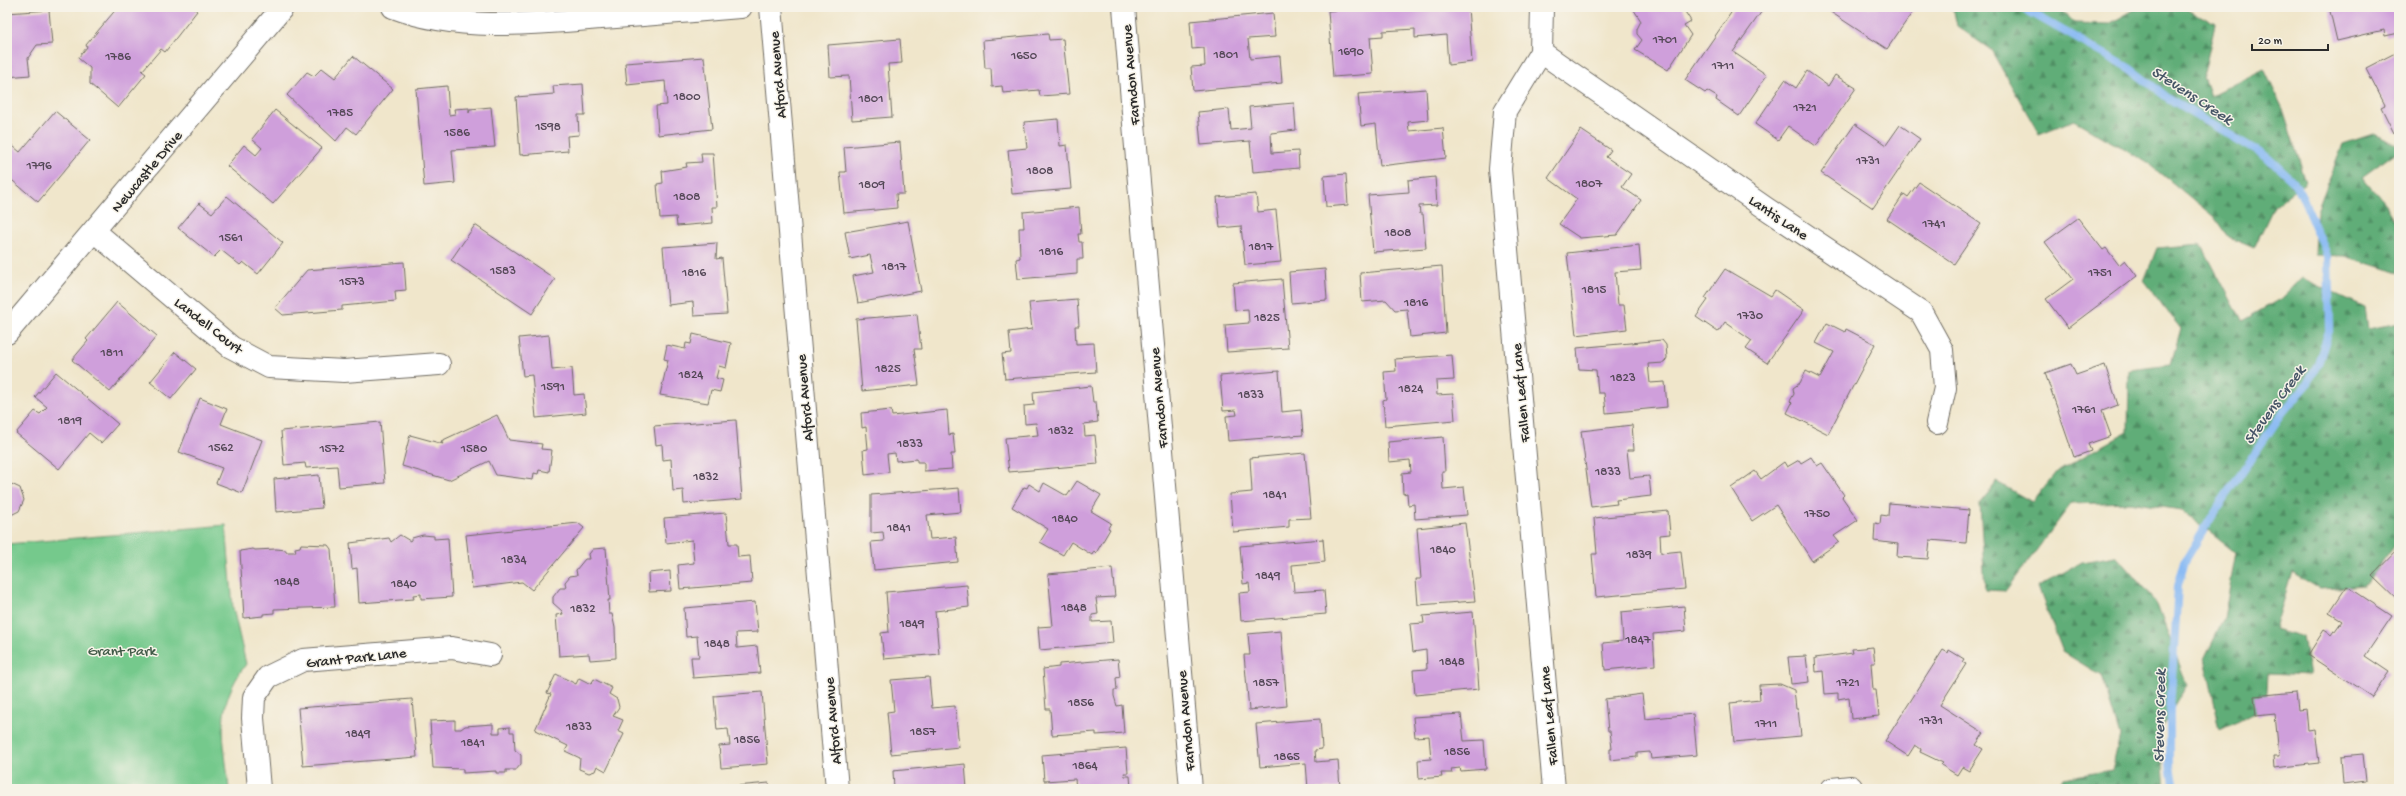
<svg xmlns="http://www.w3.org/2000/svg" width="2406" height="796" font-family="'Gochi Hand',sans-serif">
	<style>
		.green { fill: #75c98c; stroke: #507a5c }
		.forest { fill: url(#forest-firs); stroke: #466c52 }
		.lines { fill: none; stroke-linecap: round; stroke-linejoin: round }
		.stream { stroke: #87b9f4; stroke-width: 8 }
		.building { fill: #cf9fdb }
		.minor-casing { stroke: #706c63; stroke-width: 24 }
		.minor { stroke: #fff; stroke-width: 22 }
		.labels { text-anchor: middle; stroke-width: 3; stroke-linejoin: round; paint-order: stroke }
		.number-label { font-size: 13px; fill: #544857 }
		.street-label { font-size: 15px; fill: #2b2b2b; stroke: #f7f3e8 }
		.park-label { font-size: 15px; fill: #415a48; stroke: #f7f3e8 }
		.water-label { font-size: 16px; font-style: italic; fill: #475667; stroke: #f7f3e8 }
	</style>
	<defs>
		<pattern id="forest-firs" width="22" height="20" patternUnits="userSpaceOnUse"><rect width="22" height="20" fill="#60ad78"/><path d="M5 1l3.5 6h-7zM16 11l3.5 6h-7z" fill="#4f8d63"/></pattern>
	</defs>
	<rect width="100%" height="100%" fill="#f7f3e8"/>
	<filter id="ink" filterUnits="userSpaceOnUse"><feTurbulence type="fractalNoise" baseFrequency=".025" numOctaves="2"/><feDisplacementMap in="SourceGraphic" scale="8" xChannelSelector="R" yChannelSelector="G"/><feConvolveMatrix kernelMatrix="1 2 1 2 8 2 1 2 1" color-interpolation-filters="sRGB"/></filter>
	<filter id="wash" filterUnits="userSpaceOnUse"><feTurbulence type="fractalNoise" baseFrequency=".012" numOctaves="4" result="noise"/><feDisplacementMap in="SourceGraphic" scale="16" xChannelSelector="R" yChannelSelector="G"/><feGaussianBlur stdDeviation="0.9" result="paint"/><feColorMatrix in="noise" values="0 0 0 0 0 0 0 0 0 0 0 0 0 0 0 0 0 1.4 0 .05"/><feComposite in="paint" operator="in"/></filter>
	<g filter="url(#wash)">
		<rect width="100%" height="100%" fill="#f0e6cb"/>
		<path class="green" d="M226 525 233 608 246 664C213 709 224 737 229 789H7V544Z"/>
		<g class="forest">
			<polygon points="1953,7 2061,7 2059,8 2075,23 2109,24 2139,7 2185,7 2215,24 2203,77 2210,96 2264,69 2282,107 2306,181 2274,206 2254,248 2228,237 2214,217 2151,165 2074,120 2039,134 1991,50 1957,26"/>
			<polygon points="2373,134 2399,145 2399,150 2362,177 2385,205 2399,229 2399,273 2345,256 2315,255 2317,211 2343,144"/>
			<polygon points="2201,244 2242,321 2280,299 2302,278 2365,307 2368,329 2399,323 2399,540 2365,586 2320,589 2292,572 2275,629 2303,637 2310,676 2268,674 2266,707 2220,730 2205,658 2224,618 2236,553 2181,510 2130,502 2071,504 2006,591 1985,590 1980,503 1997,482 2032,502 2057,471 2128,432 2129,370 2171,365 2181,329 2144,281 2157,248"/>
			<polygon points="2116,556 2156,602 2187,685 2160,730 2165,789 2057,789 2063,778 2112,770 2120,736 2102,676 2063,652 2038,587 2082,562"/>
		</g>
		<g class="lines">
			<polyline class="stream" points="2021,7 2129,68 2168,98 2267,157 2297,185 2328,257 2330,328 2318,364 2307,384 2283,412 2219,505 2185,561 2178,586 2170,711 2170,766 2174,789"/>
		</g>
		<g id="blocks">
			<g class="building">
				<polygon points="118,7 192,7 197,11 165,52 161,49 142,71 146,74 118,108 90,84 90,68 78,58 87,47 86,45"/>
				<polygon points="1378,7 1468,7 1472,62 1448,65 1446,35 1415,38 1415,29 1383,31 1383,36 1370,37 1373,74 1333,77 1328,11"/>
				<polygon points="1632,7 1682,7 1691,21 1684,25 1691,35 1668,70 1635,50 1642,40 1637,34 1637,29 1641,21"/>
				<polygon points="1735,7 1756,7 1762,11 1733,52 1767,75 1739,116 1716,100 1717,97 1707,91 1705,93 1685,80"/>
				<polygon points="1823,7 1916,7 1887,49"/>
				<polygon points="2329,7 2399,7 2399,33 2385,36 2384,30 2337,41"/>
				<polygon points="49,10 52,44 37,45 28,58 30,75 7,77 7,13"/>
				<polygon points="1273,13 1275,37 1248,39 1250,59 1280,56 1282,83 1193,91 1191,67 1205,66 1204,48 1192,49 1190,21"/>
				<polygon points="1048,34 1049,40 1063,39 1069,94 1040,96 1039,90 1003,93 1002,86 992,87 991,68 985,68 983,40"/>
				<polygon points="900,39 902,63 888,64 892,117 852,120 849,76 830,77 828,45"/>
				<polygon points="2399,51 2399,130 2394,133 2381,107 2385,105 2366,68"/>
				<polygon points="353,56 393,89 356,134 347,127 336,141 287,95 307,72 314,76 322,68 335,78"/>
				<polygon points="704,57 712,129 658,135 656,106 667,105 665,81 627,85 625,63"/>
				<polygon points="1807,71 1828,86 1835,75 1856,88 1816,146 1788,126 1778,140 1755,124 1785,80 1796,88"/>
				<polygon points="583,84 585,115 578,115 579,135 567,136 568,151 520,155 516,97 554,94 553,86"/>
				<polygon points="447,86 449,115 455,114 454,109 469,108 469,113 470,109 491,107 495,147 452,150 455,183 424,186 416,89"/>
				<polygon points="1426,89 1428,120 1408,122 1409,131 1443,128 1446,158 1380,166 1376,124 1361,126 1358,94"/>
				<polygon points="1294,103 1296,130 1271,133 1272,153 1298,151 1299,168 1253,172 1250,141 1201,145 1198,112 1229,109 1231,130 1251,128 1249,107"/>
				<polygon points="275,110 322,148 273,204 227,166 244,145 256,155 262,148 252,139"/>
				<polygon points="55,111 90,140 38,202 7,176 7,141 20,152"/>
				<polygon points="1058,119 1060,146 1067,145 1071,189 1012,194 1008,150 1027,148 1024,122"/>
				<polygon points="1855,124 1886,145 1900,125 1920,139 1873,208 1821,173"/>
				<polygon points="1581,130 1611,150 1606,157 1631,174 1622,187 1641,200 1617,235 1580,238 1559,224 1577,199 1548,178"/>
				<polygon points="900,142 904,194 896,194 897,208 844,213 840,172 846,172 844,147"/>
				<polygon points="701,153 713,153 717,207 712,207 713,223 677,226 676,217 660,218 657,184 663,183 662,171 687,167 686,163 702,162"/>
				<polygon points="1346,174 1348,205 1326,207 1324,176"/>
				<polygon points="1435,177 1437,205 1419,206 1420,214 1423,214 1426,248 1373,252 1368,195 1409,192 1408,180"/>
				<polygon points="1919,182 1981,224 1954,264 1887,219 1904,194 1908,197"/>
				<polygon points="1256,194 1258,212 1276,210 1281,262 1245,265 1241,226 1220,228 1217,197"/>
				<polygon points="227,196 283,243 258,274 243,262 240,265 221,250 214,257 178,228 199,203 212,213"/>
				<polygon points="1079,207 1081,234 1078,234 1079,242 1082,242 1083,259 1077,259 1077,274 1018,279 1016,259 1020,258 1019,228 1024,228 1023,212"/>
				<polygon points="2078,218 2103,250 2106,248 2119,265 2125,260 2137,276 2068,328 2046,299 2073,279 2045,242"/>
				<polygon points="908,221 921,291 858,303 853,276 874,272 870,255 850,259 845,232"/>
				<polygon points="475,225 555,279 532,314 451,260"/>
				<polygon points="717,243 716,259 722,258 727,314 694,316 693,302 668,305 663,247"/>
				<polygon points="1639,245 1641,270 1615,272 1618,305 1624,305 1627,329 1576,335 1567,253"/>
				<polygon points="404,262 406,290 395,291 396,301 342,306 342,310 283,315 275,308 307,270"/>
				<polygon points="1442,266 1446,333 1410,337 1407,309 1395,310 1386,300 1362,302 1360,273"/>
				<polygon points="1325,269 1327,300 1291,303 1289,272"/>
				<polygon points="1725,269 1771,296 1775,290 1804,310 1767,363 1746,349 1752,341 1725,322 1718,332 1696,317 1708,300 1705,298"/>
				<polygon points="1282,279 1288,348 1227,352 1225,325 1249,323 1248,309 1235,310 1233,283"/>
				<polygon points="1077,299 1079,326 1075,326 1076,344 1094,343 1096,372 1005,379 1002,354 1011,353 1009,332 1032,329 1029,303"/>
				<polygon points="117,302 157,336 110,392 72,360 88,341 86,339"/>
				<polygon points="917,314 921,349 914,349 919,385 862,391 856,319"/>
				<polygon points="1827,323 1845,332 1846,329 1875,344 1828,434 1787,413 1792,403 1790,401 1794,394 1793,388 1800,383 1806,371 1820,378 1834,352 1816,343"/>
				<polygon points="693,334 731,343 726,368 719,366 716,378 723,380 720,392 711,390 708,403 660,395 668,360 664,359 667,345 685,349 686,343 691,344"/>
				<polygon points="549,335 552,370 572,368 574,395 584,394 586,413 536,418 532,375 523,376 519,338"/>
				<polygon points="1662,340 1666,345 1667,358 1664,363 1648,364 1650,383 1665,382 1667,407 1606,413 1604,393 1598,393 1596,370 1579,369 1577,348"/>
				<polygon points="175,352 196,369 171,399 150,382"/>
				<polygon points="1452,355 1454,380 1436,381 1437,395 1453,394 1455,420 1385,426 1383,400 1386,399 1384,372 1396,371 1395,359"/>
				<polygon points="2071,364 2076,375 2105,365 2118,405 2102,411 2111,436 2088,444 2091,451 2074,457 2045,373"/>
				<polygon points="1279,371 1282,412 1301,410 1303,435 1228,441 1226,416 1237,415 1236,410 1223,411 1220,376"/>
				<polygon points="56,372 118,424 101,443 89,433 59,469 16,433 35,411 40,414 47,407 35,397"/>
				<polygon points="1091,386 1093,402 1096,402 1098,422 1084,424 1085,436 1095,435 1098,464 1009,472 1005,438 1038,435 1036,423 1025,424 1024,406 1034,405 1033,392"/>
				<polygon points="200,398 227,409 221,424 262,440 242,493 216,483 222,468 179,452"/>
				<polygon points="891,410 892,416 947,410 949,435 953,434 955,454 951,454 952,469 924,471 924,462 917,462 917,459 896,461 895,453 887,454 889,472 865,475 863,450 868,449 866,427 862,428 861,413"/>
				<polygon points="497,415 509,440 542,444 541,449 552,450 549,472 539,470 538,474 534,473 533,480 496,475 489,461 449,480 402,466 410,435 443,444 441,441"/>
				<polygon points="736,420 742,499 684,504 683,490 673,491 671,459 663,460 662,444 656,445 654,426"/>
				<polygon points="380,422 385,483 339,487 337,466 306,468 305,463 284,465 281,431"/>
				<polygon points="1632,425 1634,450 1627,450 1630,478 1649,476 1651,496 1616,500 1617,504 1591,507 1581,431"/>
				<polygon points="1443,437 1445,472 1442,472 1443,489 1464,487 1467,515 1415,519 1414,504 1408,505 1407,493 1403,494 1402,473 1411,472 1410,460 1389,462 1388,442"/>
				<polygon points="1305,453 1311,518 1289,519 1289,527 1233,532 1230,494 1252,492 1250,458"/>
				<polygon points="1811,457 1817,466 1822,463 1844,495 1842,497 1858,520 1834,536 1839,542 1812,561 1776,505 1752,521 1731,488 1755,471 1761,479 1784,462 1787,467 1799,460 1801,463"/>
				<polygon points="319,475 322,508 276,512 274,479"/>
				<polygon points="1077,481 1101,495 1091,511 1111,523 1108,528 1110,529 1096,553 1094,551 1092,555 1071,542 1063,555 1040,542 1048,529 1012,507 1024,487 1027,488 1029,484 1040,491 1044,483 1067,496"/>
				<polygon points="7,482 20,488 24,500 19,511 7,517"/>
				<polygon points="959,488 961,512 927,515 930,539 956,537 958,562 874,570 871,542 884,541 883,532 871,533 871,495"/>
				<polygon points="1889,503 1969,510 1966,543 1930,540 1928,559 1897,557 1898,544 1874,541 1875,523 1880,524 1881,515 1888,516"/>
				<polygon points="1668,511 1670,534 1660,535 1661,553 1681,551 1685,589 1596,597 1592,554 1597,554 1594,518"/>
				<polygon points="726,513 729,544 737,544 738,557 750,556 752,583 680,589 678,565 694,563 692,540 666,543 664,518"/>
				<polygon points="578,523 584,528 532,590 522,582 472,588 466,535"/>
				<polygon points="1465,523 1475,601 1418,605 1416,579 1421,579 1417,528"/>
				<polygon points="400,535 410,541 412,538 423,535 434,536 434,539 448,538 452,597 421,599 421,594 413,595 414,599 359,603 357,568 352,569 350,543 389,538 391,542"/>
				<polygon points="1323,539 1325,562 1292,565 1294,592 1324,590 1326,614 1241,621 1239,593 1250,592 1249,583 1243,584 1240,546"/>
				<polygon points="301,544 328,545 331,549 335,607 274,609 274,613 263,614 263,616 244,618 240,551 253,549 255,550 276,549 286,550 286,552 296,552 295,548 300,547"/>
				<polygon points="606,548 610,600 608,600 609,614 612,614 615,628 616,658 590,660 589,654 559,656 556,615 563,614 562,611 553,603 553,597 560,588 566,588 565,582 570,576 577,575 576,570 585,559 590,559 589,554 593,549"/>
				<polygon points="2399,548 2399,600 2398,601 2372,576"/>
				<polygon points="1112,568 1115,597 1096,598 1098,614 1092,615 1092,622 1111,621 1113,643 1040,650 1038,627 1053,626 1048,574"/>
				<polygon points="670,571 671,591 649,592 648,573"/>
				<polygon points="967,585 969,607 935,611 939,654 884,659 881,633 889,632 886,592"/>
				<polygon points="2347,586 2392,616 2365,656 2389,672 2372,697 2308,655 2324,630 2332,635 2342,621 2329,613"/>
				<polygon points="755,602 758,632 736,633 737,648 757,646 760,673 693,678 691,657 699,657 697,636 686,637 684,608"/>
				<polygon points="1684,606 1686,631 1653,634 1655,665 1605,670 1603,643 1623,641 1621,612"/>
				<polygon points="1473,612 1479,689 1415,695 1413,670 1427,669 1426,650 1413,652 1410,624 1424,623 1423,616"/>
				<polygon points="1281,631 1287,706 1249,710 1244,655 1250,655 1248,634"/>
				<polygon points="1873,647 1875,663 1871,663 1873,690 1876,690 1879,716 1851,719 1849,697 1838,699 1838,693 1825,694 1823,671 1816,672 1815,658 1853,653 1852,649"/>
				<polygon points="1943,650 1948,653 1949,650 1964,659 1962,662 1966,664 1940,705 1984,733 1976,745 1983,749 1969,771 1962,767 1957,775 1941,765 1943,763 1920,752 1921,749 1915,745 1908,756 1885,741"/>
				<polygon points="1806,656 1809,682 1791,684 1788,657"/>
				<polygon points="1118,659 1120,677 1116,678 1117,690 1114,690 1114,696 1117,706 1122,705 1124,733 1096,735 1096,732 1052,735 1050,709 1046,709 1043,669 1059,667 1059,664"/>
				<polygon points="556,674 576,684 579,678 591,684 594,679 612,688 609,694 617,699 619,707 613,716 623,720 618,731 624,734 606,771 597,766 595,771 589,773 579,769 580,758 565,751 568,746 535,730 551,694 547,693"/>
				<polygon points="929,677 932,708 955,706 959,747 891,754 887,712 894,711 891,680"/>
				<polygon points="1780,684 1794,690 1796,709 1798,709 1801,736 1734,742 1730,703 1760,700 1759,685"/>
				<polygon points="762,692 768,764 721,768 719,746 730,745 728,729 717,730 714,696"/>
				<polygon points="2296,692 2298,710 2306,709 2308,730 2315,729 2319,763 2274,768 2273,756 2279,756 2275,714 2256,716 2254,696"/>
				<polygon points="1642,694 1645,719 1693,714 1697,755 1651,759 1650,752 1637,753 1637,757 1610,760 1610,749 1612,749 1610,731 1608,731 1605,699"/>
				<polygon points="412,699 417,757 303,766 298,708"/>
				<polygon points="1461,714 1464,741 1484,740 1486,769 1461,771 1460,768 1451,769 1452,773 1441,773 1442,777 1419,779 1418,760 1431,759 1429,736 1415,737 1413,717"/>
				<polygon points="1320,719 1322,749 1315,750 1316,762 1338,760 1340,788 1308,789 1306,763 1260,767 1256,724"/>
				<polygon points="455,720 455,729 461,729 465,726 493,724 493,733 500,733 500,728 510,727 510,732 514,732 515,750 521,755 521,764 516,770 506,770 506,773 496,773 496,771 463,773 463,769 433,768 430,721"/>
				<polygon points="1126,748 1128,773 1124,773 1125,776 1130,776 1131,788 1076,789 1075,779 1044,781 1042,755"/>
				<polygon points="2363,754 2366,781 2343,784 2341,756"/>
				<polygon points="965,764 967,789 894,789 893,771"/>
				<polygon points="769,783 770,789 714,789 714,788"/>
			</g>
		</g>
	</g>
	<g filter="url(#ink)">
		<use href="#blocks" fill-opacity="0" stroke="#706c63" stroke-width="1"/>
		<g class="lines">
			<g class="minor-casing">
				<g id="minor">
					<path d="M393 7C459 32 532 24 601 18 648 15 694 11 741 7"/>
					<polyline points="771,7 837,789"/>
					<polyline points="1124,7 1191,789"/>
					<polyline points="1542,7 1541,52 1505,111 1500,169 1554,789"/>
					<polyline points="1541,52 1767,209 1921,312 1942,350 1945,388 1937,423"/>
					<polyline points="94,231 231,347 269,367 344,371 439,364"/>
					<polyline points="7,333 283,7"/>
					<polyline points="259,789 253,718 254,697 268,677 303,660 452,648 490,655"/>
					<polyline points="1832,789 1851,787"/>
				</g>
			</g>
			<use href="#minor" class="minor"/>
		</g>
	</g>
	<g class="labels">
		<g class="number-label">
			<text x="1665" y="43">1701</text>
			<text x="1351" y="55">1690</text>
			<text x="1226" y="58">1801</text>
			<text x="1024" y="59">1650</text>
			<text x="118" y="60">1786</text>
			<text x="1723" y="69">1711</text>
			<text x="687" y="100">1800</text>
			<text x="871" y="102">1801</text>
			<text x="1805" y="111">1721</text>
			<text x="340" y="116">1785</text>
			<text x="548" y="130">1598</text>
			<text x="457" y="136">1586</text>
			<text x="1868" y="164">1731</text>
			<text x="39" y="169">1796</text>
			<text x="1040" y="174">1808</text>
			<text x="1589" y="187">1807</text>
			<text x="872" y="188">1809</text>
			<text x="687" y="200">1808</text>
			<text x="1934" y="227">1741</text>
			<text x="1398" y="236">1808</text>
			<text x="231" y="241">1561</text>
			<text x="1261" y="250">1817</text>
			<text x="1051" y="255">1816</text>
			<text x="894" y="270">1817</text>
			<text x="503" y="274">1583</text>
			<text x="694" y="276">1816</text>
			<text x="2100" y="276">1751</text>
			<text x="352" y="285">1573</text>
			<text x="1594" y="293">1815</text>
			<text x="1416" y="306">1816</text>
			<text x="1750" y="319">1730</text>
			<text x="1267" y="321">1825</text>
			<text x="112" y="356">1811</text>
			<text x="888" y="372">1825</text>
			<text x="691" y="378">1824</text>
			<text x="1623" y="381">1823</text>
			<text x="553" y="390">1591</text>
			<text x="1411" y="392">1824</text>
			<text x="1251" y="398">1833</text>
			<text x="2084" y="413">1761</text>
			<text x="70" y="424">1819</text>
			<text x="1061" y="434">1832</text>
			<text x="910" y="447">1833</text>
			<text x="221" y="451">1562</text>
			<text x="332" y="452">1572</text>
			<text x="474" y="452">1580</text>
			<text x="1608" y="475">1833</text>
			<text x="706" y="480">1832</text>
			<text x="1275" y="498">1841</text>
			<text x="1817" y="517">1750</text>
			<text x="1065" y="522">1840</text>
			<text x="899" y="531">1841</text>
			<text x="1443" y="553">1840</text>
			<text x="1639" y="558">1839</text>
			<text x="514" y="563">1834</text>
			<text x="1268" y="579">1849</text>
			<text x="287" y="585">1848</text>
			<text x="404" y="587">1840</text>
			<text x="1074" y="611">1848</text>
			<text x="583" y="612">1832</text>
			<text x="912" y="627">1849</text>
			<text x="1638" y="643">1847</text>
			<text x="717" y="647">1848</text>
			<text x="1452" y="665">1848</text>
			<text x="1266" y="686">1857</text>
			<text x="1848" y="686">1721</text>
			<text x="1081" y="706">1856</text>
			<text x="1931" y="724">1731</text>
			<text x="1766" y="727">1711</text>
			<text x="579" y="730">1833</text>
			<text x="923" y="735">1857</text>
			<text x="358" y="737">1849</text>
			<text x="747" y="743">1856</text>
			<text x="473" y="746">1841</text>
			<text x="1457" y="755">1856</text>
			<text x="1287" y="760">1865</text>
			<text x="1085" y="769">1864</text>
		</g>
		<g class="street-label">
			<text transform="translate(777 75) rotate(-95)" y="5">Alford Avenue</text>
			<text transform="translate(1130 75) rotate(-95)" y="5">Farndon Avenue</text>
			<text transform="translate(146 171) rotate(-50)" y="5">Newcastle Drive</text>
			<text transform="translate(1779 217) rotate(34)" y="5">Lantis Lane</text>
			<text transform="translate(209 325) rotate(38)" y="5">Landell Court</text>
			<text transform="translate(1520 393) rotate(-95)" y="5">Fallen Leaf Lane</text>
			<text transform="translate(804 398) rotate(-95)" y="5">Alford Avenue</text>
			<text transform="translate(1158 398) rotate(-95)" y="5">Farndon Avenue</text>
			<text transform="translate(356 657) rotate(-6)" y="5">Grant Park Lane</text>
			<text transform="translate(1548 716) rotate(-95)" y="5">Fallen Leaf Lane</text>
			<text transform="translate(832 721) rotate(-95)" y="5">Alford Avenue</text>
			<text transform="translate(1185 721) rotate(-95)" y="5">Farndon Avenue</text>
		</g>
		<g class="park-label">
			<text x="122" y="655">Grant Park</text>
		</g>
		<g class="water-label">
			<text transform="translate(2193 94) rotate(33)" y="6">Stevens Creek</text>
			<text transform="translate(2273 404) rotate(-54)" y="6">Stevens Creek</text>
			<text transform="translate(2158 716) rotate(-89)" y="6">Stevens Creek</text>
		</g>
	</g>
	<rect width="2406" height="796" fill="none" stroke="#f7f3e8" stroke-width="24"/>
	<path d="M2252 44v6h76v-6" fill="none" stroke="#2b2b2b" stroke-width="2"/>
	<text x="2258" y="44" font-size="12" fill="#2b2b2b" stroke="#f7f3e8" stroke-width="3" paint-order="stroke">20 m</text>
</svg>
